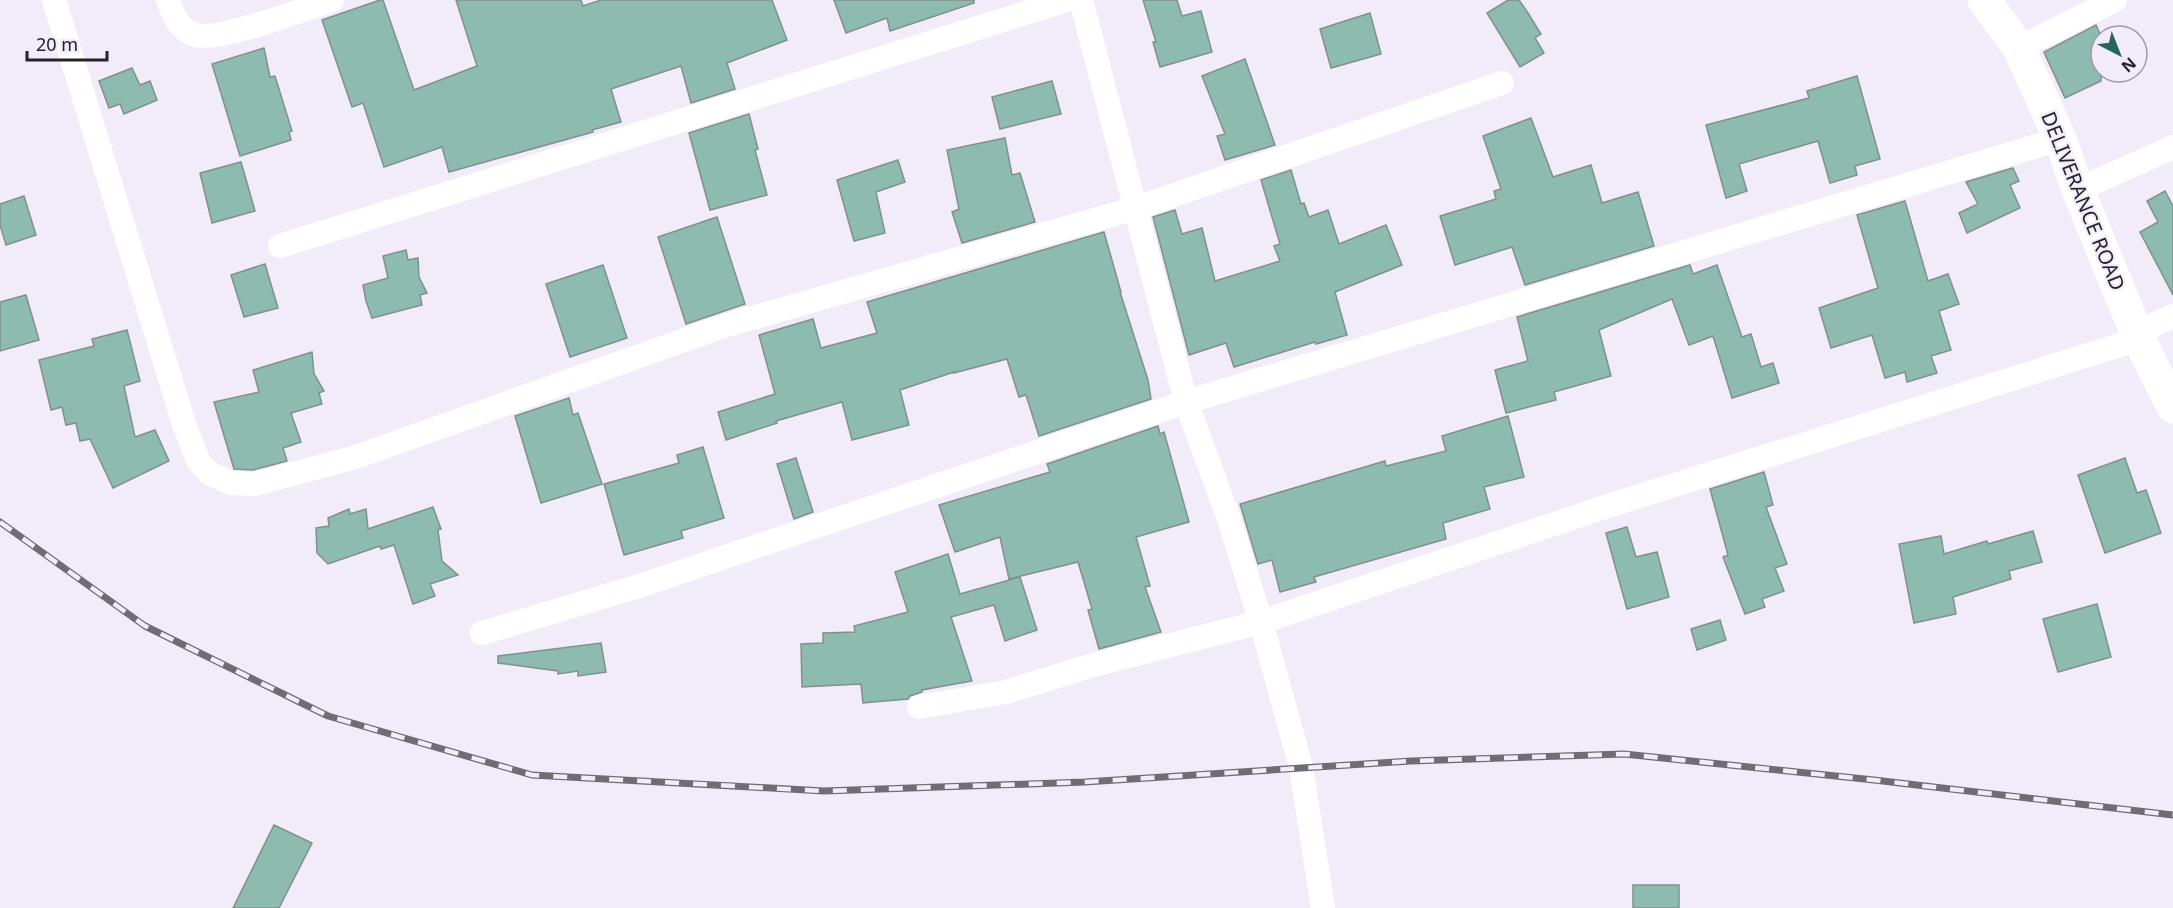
<svg xmlns="http://www.w3.org/2000/svg" width="2173" height="908" font-family="'Noto Sans',sans-serif">
	<style>
		.building { fill: #8ebbaf; stroke: #80918c; stroke-width: 1.5 }
		.lines { fill: none; stroke-linecap: round; stroke-linejoin: round }
		.street { stroke: #fff; stroke-width: 24 }
		.secondary { stroke: #fff; stroke-width: 33 }
		.rail-casing { stroke: #6f6c74; stroke-width: 7 }
		.rail { stroke: #f1ebfa; stroke-width: 4.5; stroke-dasharray: 14; stroke-linecap: butt }
		.labels { text-anchor: middle; stroke-width: 4.5; stroke-linejoin: round; paint-order: stroke }
		.street-label { font-size: 20px; fill: #252328; stroke: #f1ebfa }
	</style>
	<rect width="100%" height="100%" fill="#f1ebfa"/>
	<g class="building">
		<polygon points="380,0 383,0 414,90 477,66 456,0 581,0 583,6 601,0 772,0 787,40 727,63 735,89 691,103 681,66 611,89 621,122 592,130 593,132 449,172 442,147 384,167 363,103 352,107 322,20"/>
		<polygon points="834,0 974,0 974,3 890,31 887,18 846,33"/>
		<polygon points="1143,0 1177,0 1182,16 1201,11 1212,52 1160,67 1153,42 1156,42"/>
		<polygon points="1508,0 1519,0 1528,13 1541,34 1535,38 1544,53 1520,67 1487,13"/>
		<polygon points="1370,13 1381,54 1331,68 1320,29"/>
		<polygon points="2096,25 2101,36 2101,81 2065,98 2044,52"/>
		<polygon points="264,48 270,77 275,76 292,131 289,132 291,140 240,156 212,64"/>
		<polygon points="1245,59 1275,145 1225,160 1217,136 1225,134 1202,76"/>
		<polygon points="132,68 140,85 150,81 157,100 124,114 120,104 109,108 99,81"/>
		<polygon points="1857,76 1880,159 1855,166 1857,175 1830,183 1818,141 1739,164 1747,191 1726,198 1706,125 1809,98 1807,91"/>
		<polygon points="1052,81 1061,114 1000,129 992,97"/>
		<polygon points="749,114 758,149 755,150 767,195 710,210 689,133"/>
		<polygon points="1531,118 1553,177 1591,165 1602,203 1638,192 1654,246 1525,285 1512,247 1455,265 1440,216 1496,199 1494,191 1501,189 1483,136"/>
		<polygon points="1005,138 1012,175 1020,173 1035,222 962,243 952,212 959,209 947,150"/>
		<polygon points="898,160 905,182 876,192 885,233 854,241 837,180"/>
		<polygon points="241,162 255,211 212,223 200,173"/>
		<polygon points="2013,168 2019,181 2010,185 2020,208 1967,233 1959,213 1978,204 1966,182"/>
		<polygon points="1291,170 1301,204 1304,203 1309,217 1328,210 1339,244 1386,225 1402,265 1335,292 1347,335 1316,344 1315,342 1234,367 1226,343 1189,355 1153,217 1175,210 1182,234 1202,228 1215,281 1280,261 1274,246 1280,244 1261,180"/>
		<polygon points="2165,191 2173,206 2173,295 2140,232 2158,222 2147,201"/>
		<polygon points="24,196 36,235 6,245 0,225 0,204"/>
		<polygon points="1905,201 1928,281 1948,274 1959,304 1939,311 1951,350 1931,356 1937,373 1907,382 1905,372 1885,378 1872,335 1831,348 1819,308 1878,288 1857,215"/>
		<polygon points="717,217 745,304 686,324 658,237"/>
		<polygon points="1104,232 1121,292 1120,292 1148,380 1151,399 1039,436 1026,395 1019,397 1007,359 954,373 954,372 900,390 909,425 852,440 842,402 776,421 777,423 726,440 718,412 775,394 759,335 813,319 821,348 877,333 867,302"/>
		<polygon points="406,250 408,260 418,258 419,277 427,293 420,295 422,305 372,318 366,301 363,285 388,278 383,256"/>
		<polygon points="265,264 278,308 244,317 231,275"/>
		<polygon points="603,265 627,338 570,357 546,284"/>
		<polygon points="1690,265 1693,274 1717,265 1742,337 1751,334 1761,367 1773,363 1779,383 1732,398 1713,336 1689,345 1672,299 1599,330 1611,376 1554,392 1556,400 1506,413 1495,370 1528,361 1517,317"/>
		<polygon points="26,295 39,340 0,351 0,302"/>
		<polygon points="127,330 140,381 124,386 135,437 155,430 169,461 113,488 90,439 80,441 76,423 66,425 62,407 51,410 39,360 94,346 92,339"/>
		<polygon points="312,352 314,374 324,391 319,393 322,404 291,413 301,442 283,448 287,461 253,470 234,469 214,402 259,392 253,370"/>
		<polygon points="569,398 573,415 578,413 602,484 541,503 515,416"/>
		<polygon points="1508,416 1524,477 1484,487 1490,509 1443,523 1446,539 1314,577 1316,582 1280,592 1272,560 1258,564 1240,504 1385,461 1386,466 1446,451 1442,436"/>
		<polygon points="1158,426 1160,434 1164,432 1189,522 1136,537 1150,586 1145,587 1161,632 1099,649 1088,610 1092,609 1078,562 1009,579 1000,537 955,552 939,505 1050,472 1047,464"/>
		<polygon points="703,447 724,518 681,531 683,538 624,555 604,484 679,463 677,455"/>
		<polygon points="796,458 813,512 794,519 777,464"/>
		<polygon points="2125,458 2137,493 2146,490 2161,533 2105,553 2078,475"/>
		<polygon points="1764,472 1773,505 1766,507 1787,564 1775,568 1784,591 1762,599 1765,607 1745,614 1723,557 1728,555 1710,489"/>
		<polygon points="433,507 441,529 438,530 442,561 458,575 430,584 435,596 413,604 394,545 381,549 380,546 328,564 317,553 316,528 329,526 328,518 349,509 350,514 366,509 368,529"/>
		<polygon points="1627,527 1636,557 1657,552 1669,597 1627,609 1606,533"/>
		<polygon points="2033,531 2042,562 2009,571 2011,579 1953,597 1956,614 1914,623 1899,544 1941,536 1944,554 1987,541 1988,544"/>
		<polygon points="948,554 960,594 1020,577 1037,630 1005,641 994,605 951,617 972,681 922,690 922,692 910,696 908,699 863,703 861,684 802,687 801,644 823,643 823,633 855,632 854,626 908,612 895,572"/>
		<polygon points="2097,604 2111,657 2058,672 2043,619"/>
		<polygon points="1720,620 1726,640 1697,650 1691,629"/>
		<polygon points="601,643 606,672 578,676 578,671 558,674 558,671 498,663 498,656"/>
		<polygon points="274,825 312,843 279,908 233,908"/>
		<rect x="1633" y="885" width="46" height="23"/>
	</g>
	<g class="lines">
		<g class="street">
			<polyline points="54,0 184,424 199,462 209,473 231,483 255,484 353,458 724,326 1136,208 1502,83"/>
			<path d="M168 0C173 14 179 30 195 35 219 42 304 9 332 0"/>
			<polyline points="1081,0 1186,402 1228,516 1261,622 1301,767 1323,908"/>
			<polyline points="2019,48 2115,0"/>
			<polyline points="2078,190 2173,147"/>
			<polyline points="280,246 1067,0"/>
			<polyline points="482,633 636,587 1186,402 2060,139"/>
			<polyline points="919,707 1006,692 1093,665 1261,622 1608,506 2139,339 2153,325 2173,316"/>
		</g>
		<polyline class="secondary" points="1984,0 2019,48 2060,139 2078,190 2139,339 2173,407"/>
		<g class="rail-casing">
			<polyline id="rail" points="0,522 145,626 328,716 532,775 824,791 1085,782 1411,761 1624,754 1874,780 2173,815"/>
		</g>
		<use href="#rail" class="rail"/>
	</g>
	<g class="labels">
		<g class="street-label">
			<text transform="translate(2083 201) rotate(68)" y="7">DELIVERANCE ROAD</text>
		</g>
	</g>
	<g transform="translate(2119 54) rotate(138)"><circle r="28" fill="#f1ebfa" stroke="#9f9ba6" stroke-width="1.5"/>
	<path d="M0-4.5L10 22L0 15L-10 22Z" fill="#236759"/>
	<text y="-9" font-size="16" font-weight="bold" text-anchor="middle" fill="#252328">N</text>
	</g>
	<path d="M27 51v9h80v-9" fill="none" stroke="#252328" stroke-width="3"/>
	<text x="36" y="51" font-size="18" fill="#252328" stroke="#f1ebfa" stroke-width="4.5" paint-order="stroke">20 m</text>
</svg>
